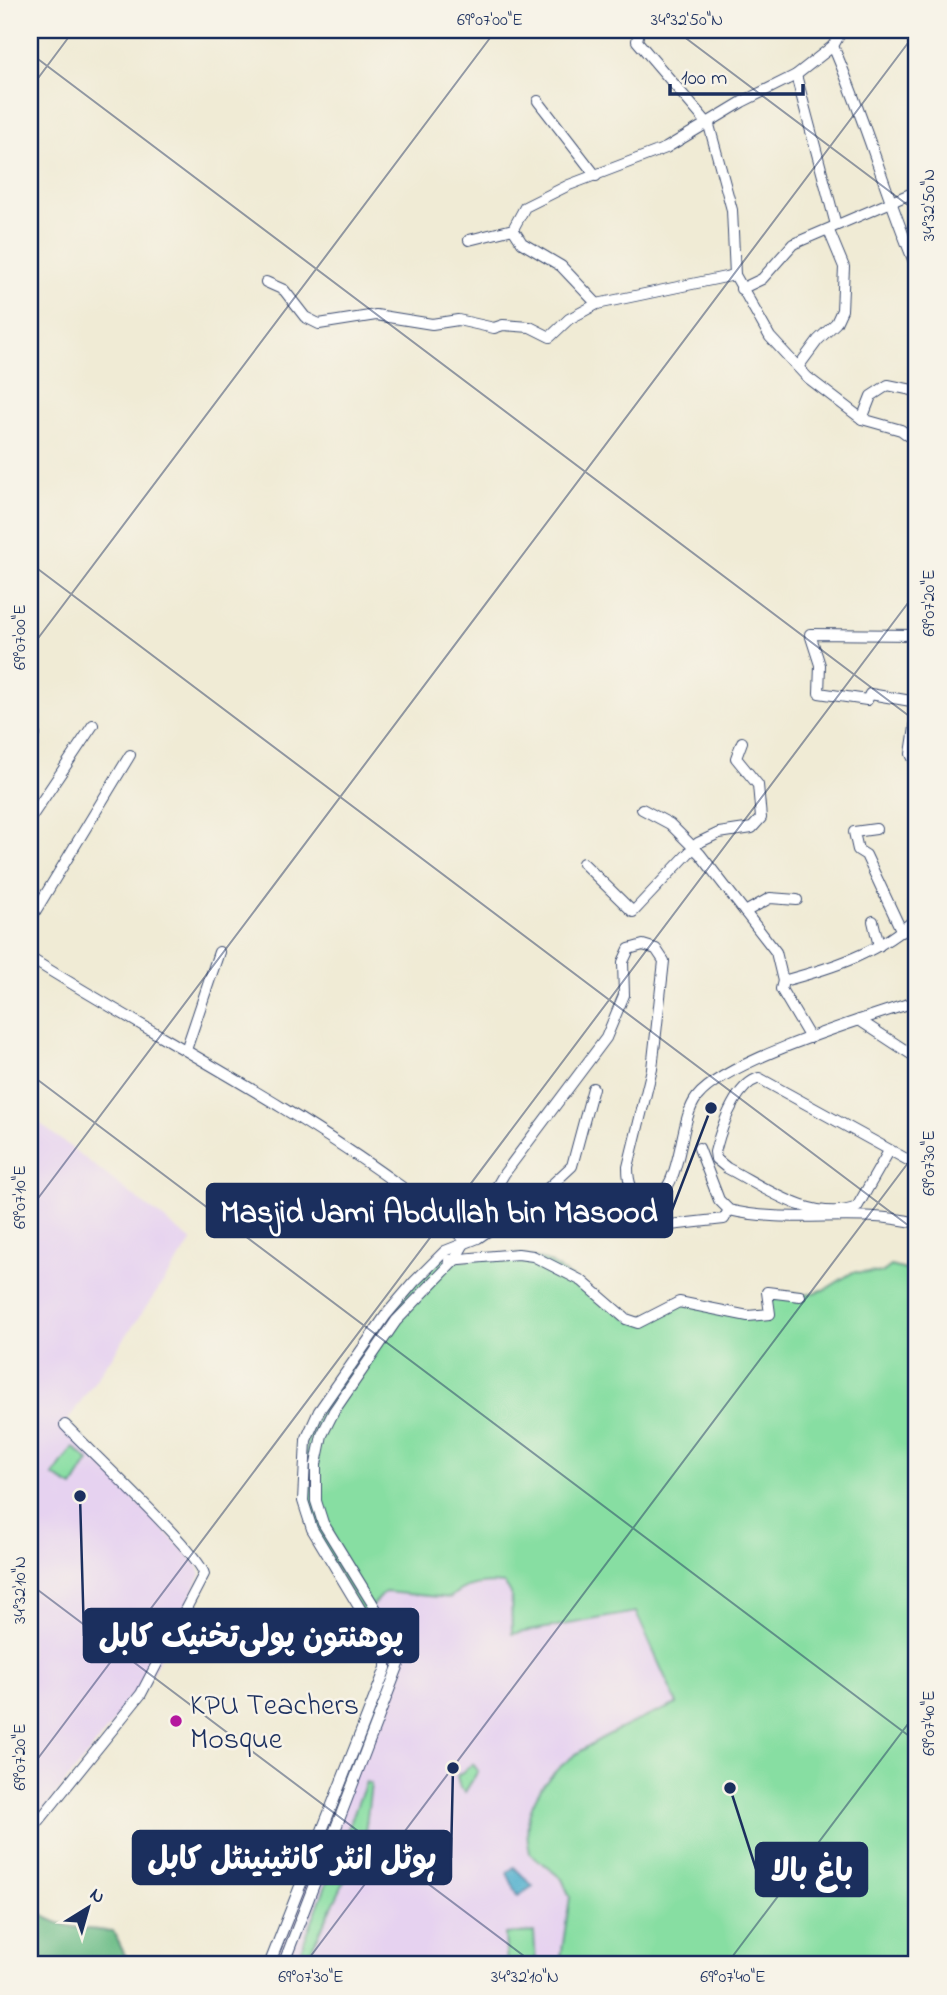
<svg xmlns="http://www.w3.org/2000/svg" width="947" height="1995" font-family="'Indie Flower','Playpen Sans Arabic',sans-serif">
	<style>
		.built { fill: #e6d2f0 }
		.green { fill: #87dea2; stroke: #518680; stroke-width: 2 }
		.forest { fill: #6dbd88; stroke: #447673; stroke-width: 2 }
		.water { fill: #4eaecd; stroke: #346e96; stroke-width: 2 }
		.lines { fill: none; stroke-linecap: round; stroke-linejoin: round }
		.minor-casing { stroke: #3b4b70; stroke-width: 12 }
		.minor { stroke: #fff; stroke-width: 10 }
		.ticks { fill: none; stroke: #1b2f5e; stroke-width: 2; stroke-opacity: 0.45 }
		.poi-dot { fill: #b5179e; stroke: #f7f3e8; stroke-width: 2.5 }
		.labels { text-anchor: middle; stroke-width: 5; stroke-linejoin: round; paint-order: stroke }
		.poi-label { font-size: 30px; fill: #1b2f5e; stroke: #f7f3e8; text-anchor: start }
		.leader { fill: none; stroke: #1b2f5e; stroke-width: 2.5 }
		.callout-dot { fill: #1b2f5e; stroke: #f7f3e8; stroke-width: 2.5 }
		.callout { fill: #1b2f5e; stroke: #1b2f5e; stroke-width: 2.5 }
		.callout-label { font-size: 32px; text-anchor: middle; font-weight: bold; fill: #fff }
		.neatline { fill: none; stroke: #1b2f5e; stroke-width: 2.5 }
		.ticks-label { font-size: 18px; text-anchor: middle; fill: #1b2f5e }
	</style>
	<rect width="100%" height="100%" fill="#f7f3e8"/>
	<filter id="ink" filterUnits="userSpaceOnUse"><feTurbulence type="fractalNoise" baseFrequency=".0143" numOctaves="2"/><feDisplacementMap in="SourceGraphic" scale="14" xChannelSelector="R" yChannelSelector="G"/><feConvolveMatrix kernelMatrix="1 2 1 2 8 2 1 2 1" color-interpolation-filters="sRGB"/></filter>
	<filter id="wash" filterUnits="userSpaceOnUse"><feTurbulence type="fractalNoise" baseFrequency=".00686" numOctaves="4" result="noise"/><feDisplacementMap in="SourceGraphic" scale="28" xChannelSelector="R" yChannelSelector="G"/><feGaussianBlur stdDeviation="1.57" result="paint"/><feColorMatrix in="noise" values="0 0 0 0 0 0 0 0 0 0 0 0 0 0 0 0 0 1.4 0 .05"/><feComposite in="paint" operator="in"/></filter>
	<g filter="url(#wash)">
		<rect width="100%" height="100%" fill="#f0ebd5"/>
		<g class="built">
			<polygon points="30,1116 192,1241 63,1427 198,1565 201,1575 151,1675 30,1827"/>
			<polygon points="494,1583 504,1584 511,1593 512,1634 636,1612 677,1704 582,1749 535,1858 562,1879 570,1898 561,1957 563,1965 269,1965 386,1668 386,1652 364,1615 385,1592 450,1598 459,1589"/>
		</g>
		<g class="green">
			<path d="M518 1254 549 1262 633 1322 679 1302 725 1312 769 1314 767 1292 807 1295 826 1289 853 1272 882 1273 891 1266 906 1270 917 1265V1965H563L561 1957 570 1897 562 1879 530 1853C509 1769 615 1730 677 1704L636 1612 512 1634 511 1593 504 1584C485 1582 464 1584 450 1598L385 1592 364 1615 312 1529 304 1471 306 1440 319 1411 386 1315 439 1257 454 1261Z"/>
			<polygon points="73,1447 89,1461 73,1487 53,1476"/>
			<polygon points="473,1764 478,1771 465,1792 460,1788 457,1776"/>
			<polygon points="366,1782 371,1784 364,1841 304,1965 295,1965"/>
			<polygon points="534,1932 536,1965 507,1965 505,1934"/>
		</g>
		<path class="forest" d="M30 1906C55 1928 82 1929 113 1931L130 1965H30Z"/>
		<polygon class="water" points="514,1867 533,1886 518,1896 507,1873"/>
	</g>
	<g filter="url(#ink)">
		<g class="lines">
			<g class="minor-casing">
				<g id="minor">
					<polyline points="639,30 637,41 709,125 732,210 735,275 770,337 807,377 862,419 901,430 917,442"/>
					<path d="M833 46C865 119 886 196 917 269"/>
					<polyline points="796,75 836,225"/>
					<polyline points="538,101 596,176"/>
					<polyline points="513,229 522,243 561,266 597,304"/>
					<polyline points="469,240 513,229 525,207 569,185 666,148 742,102 796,75 833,46 842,30"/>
					<polyline points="266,282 284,290 305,317 319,324 376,315 432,324 458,320 494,328 503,325 530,327 550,337 569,319 597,304 735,275"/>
					<polyline points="741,289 762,279 793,244 917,191"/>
					<polyline points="798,367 818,340 836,323 842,310 844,267 829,231"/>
					<polyline points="862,419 871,396 888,385 917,391"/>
					<polyline points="917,635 810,634 820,665 819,693 867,700 870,694 917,702"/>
					<polyline points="917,714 911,754 917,766"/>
					<polyline points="30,742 35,735"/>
					<polyline points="642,809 670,824 700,854 776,952 783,981"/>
					<polyline points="30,819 93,725"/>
					<polyline points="876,829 854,832 858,850 866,855 902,932"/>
					<polyline points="583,863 633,912 698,843 719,833 752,828 761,818 758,785 736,758 742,742"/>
					<polyline points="745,912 770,898 797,900"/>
					<polyline points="30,920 130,755"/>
					<polyline points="873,921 879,946"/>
					<path d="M30 958C151 1034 280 1099 396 1183 421 1200 443 1221 466 1240"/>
					<polyline points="859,1020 917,1058"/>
					<path d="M810 1038 781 989 783 981C832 968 880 953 917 917"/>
					<polyline points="186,1050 219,952"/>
					<path d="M699 1148 719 1200 729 1210C790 1225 857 1208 917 1223"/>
					<path d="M889 1151 857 1207C813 1224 764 1187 727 1168L716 1159 715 1152C721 1129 734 1086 759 1078L917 1165"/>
					<polyline points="670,1225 724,1219 729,1210"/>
					<polyline points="449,1260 518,1254 533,1256 582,1281 626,1319 638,1323 679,1302 748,1316 770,1314 767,1292 800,1296"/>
					<path d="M30 1832 141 1694 204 1574C201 1555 86 1447 65 1425"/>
					<polyline points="269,1965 386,1668 386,1652 312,1529 303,1501 306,1440 319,1411 386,1315 414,1282 445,1251 478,1238 544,1192 572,1166 593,1088"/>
					<path d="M283 1965 401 1659 382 1619 323 1523 316 1501V1464L322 1435 334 1411 396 1321 454 1261 504 1174 606 1038 624 995 623 962 629 949 643 945 656 949 664 961 652 1069 628 1167C628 1184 631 1192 646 1202 685 1195 676 1124 697 1097 726 1060 869 1017 917 1001"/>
				</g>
			</g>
			<use href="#minor" class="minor"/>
		</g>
	</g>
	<path class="ticks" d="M675 30 917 212M30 53 917 722M30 89 74 30M30 563 917 1232M30 649 496 30M30 1074 917 1742M30 1209 917 31M30 1584 536 1965M30 1769 917 591M304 1965 917 1151M726 1965 917 1712"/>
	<circle class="poi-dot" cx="176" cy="1721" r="7"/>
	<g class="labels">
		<g class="poi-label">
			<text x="190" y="1714">KPU Teachers<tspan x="190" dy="34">Mosque</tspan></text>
		</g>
	</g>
	<path class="leader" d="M711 1108L672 1210M80 1496L84 1636M453 1768L451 1858M730 1788L756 1869"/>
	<g class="callout-dot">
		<circle cx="711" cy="1108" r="7"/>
		<circle cx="80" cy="1496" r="7"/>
		<circle cx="453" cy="1768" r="7"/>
		<circle cx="730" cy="1788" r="7"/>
	</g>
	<g class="callout">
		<rect x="207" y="1184" width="465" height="53" rx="7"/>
		<rect x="84" y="1609" width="334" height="53" rx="7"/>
		<rect x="133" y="1831" width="318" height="53" rx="7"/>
		<rect x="756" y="1843" width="111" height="53" rx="7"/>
	</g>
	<g class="callout-label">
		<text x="439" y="1222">Masjid Jami Abdullah bin Masood</text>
		<text x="251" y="1647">پوهنتون پولی‌تخنیک کابل</text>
		<text x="292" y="1869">ہوٹل انٹر کانٹینینٹل کابل</text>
		<text x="812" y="1881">باغ بالا</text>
	</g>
	<rect width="947" height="1995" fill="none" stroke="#f7f3e8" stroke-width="77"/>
	<g transform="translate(88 1908) rotate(37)" stroke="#f7f3e8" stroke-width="5" paint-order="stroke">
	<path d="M0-5L12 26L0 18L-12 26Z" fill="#1b2f5e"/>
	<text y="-10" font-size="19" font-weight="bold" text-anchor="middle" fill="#1b2f5e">N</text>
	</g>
	<path d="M670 84v10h133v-10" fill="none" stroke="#1b2f5e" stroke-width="3.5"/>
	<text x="681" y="84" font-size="21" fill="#1b2f5e" stroke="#f7f3e8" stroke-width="5" paint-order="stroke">100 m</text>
	<rect x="38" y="38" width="870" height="1918" class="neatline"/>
	<g class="ticks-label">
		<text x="490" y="25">69°07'00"E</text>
		<text x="687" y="25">34°32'50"N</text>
		<text transform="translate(928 205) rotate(-90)" y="6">34°32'50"N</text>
		<text transform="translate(928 603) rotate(-90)" y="6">69°07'20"E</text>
		<text transform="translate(19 637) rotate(-90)" y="6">69°07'00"E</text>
		<text transform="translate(928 1163) rotate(-90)" y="6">69°07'30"E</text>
		<text transform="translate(19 1197) rotate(-90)" y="6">69°07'10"E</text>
		<text transform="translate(19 1590) rotate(-90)" y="6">34°32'10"N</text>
		<text transform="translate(928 1723) rotate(-90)" y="6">69°07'40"E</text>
		<text transform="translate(19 1757) rotate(-90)" y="6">69°07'20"E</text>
		<text x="311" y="1982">69°07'30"E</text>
		<text x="525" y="1982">34°32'10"N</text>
		<text x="733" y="1982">69°07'40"E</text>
	</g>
</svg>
